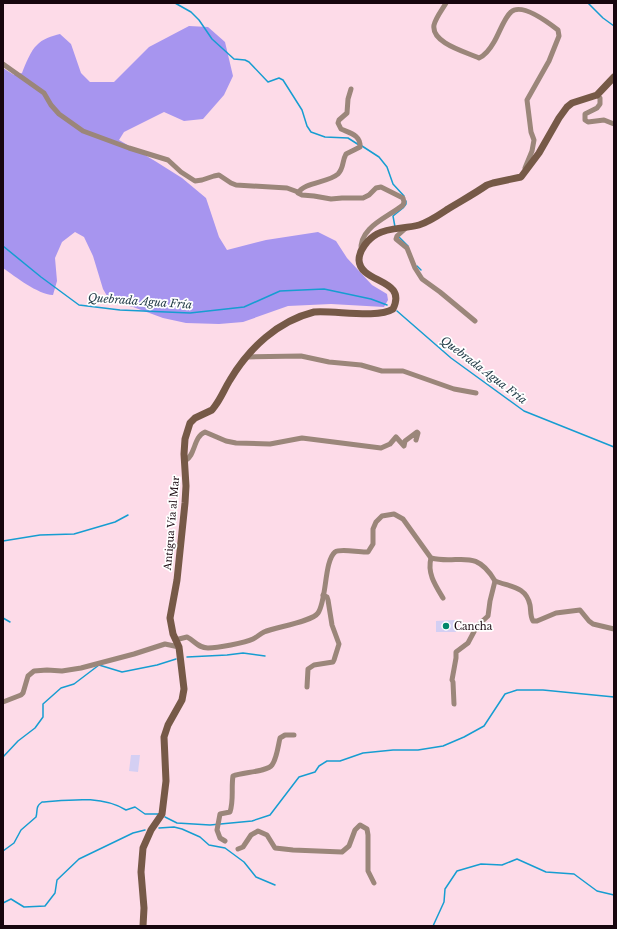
<svg xmlns="http://www.w3.org/2000/svg" width="617" height="929" font-family="'Libre Baskerville',serif">
	<style>
		.green { fill: #d4cff3 }
		.forest { fill: #a795ef }
		.lines { fill: none; stroke-linecap: round; stroke-linejoin: round }
		.stream { stroke: #169dd1; stroke-width: 1.5 }
		.street { stroke: #9b867a; stroke-width: 5 }
		.secondary { stroke: #765947; stroke-width: 7 }
		.poi-dot { fill: #00876b; stroke: #fff; stroke-width: 1.5 }
		.labels { text-anchor: middle; stroke-width: 3.5; stroke-linejoin: round; paint-order: stroke }
		.street-label { font-size: 10px; fill: #17060e; stroke: #fff }
		.poi-label { font-size: 10px; fill: #17060e; stroke: #fff; text-anchor: start }
		.water-label { font-size: 11px; font-style: italic; fill: #253e4a; stroke: #fff }
	</style>
	<rect width="100%" height="100%" fill="#fddbe8"/>
	<g class="green">
		<polygon points="455,620 456,632 436,632 436,621"/>
		<polygon points="131,755 140,755 138,772 129,771"/>
	</g>
	<path class="forest" d="M189 26 208 27 225 42 233 76 224 95 203 119 184 121 164 112 124 132 119 140 155 161 182 178 206 198 219 237 227 250 266 240 318 232 336 241 347 258 372 285 387 294 388 300 384 307 331 304 288 306 243 322 219 324 186 323 163 318 133 307 110 301 103 289 93 256 84 237 75 232 62 242 55 258 57 281 53 295C37 294 16 277 3 268V68L14 75 22 73C25 65 31 50 37 45 42 39 52 36 60 34L71 44 81 73 90 82H114L149 47Z"/>
	<g class="lines">
		<g class="stream">
			<polyline points="175,3 191,12 199,20 212,39 234,59 245,60 249,62 268,82 279,78 283,80 302,110 307,126 311,132 325,137 348,138 359,145"/>
			<polyline points="588,3 603,18 614,26"/>
			<polyline points="362,146 379,157 387,167 393,184 404,196"/>
			<polyline points="395,227 393,216 403,208 406,204 406,201"/>
			<polyline points="399,237 408,246"/>
			<polyline points="3,246 41,277 79,305 120,310 190,313 244,307 280,291 324,289 371,299 387,305"/>
			<polyline points="417,266 421,270"/>
			<polyline points="397,311 451,358 524,411 614,447"/>
			<polyline points="3,541 40,535 74,534 115,522 128,515"/>
			<polyline points="3,618 10,622"/>
			<polyline points="187,657 227,655 243,653 265,656"/>
			<polyline points="3,757 18,741 35,728 43,717 43,704 61,688 74,684 99,665 122,672 157,665 176,659"/>
			<polyline points="165,817 177,823 210,825 252,821 270,815 299,777 315,772 319,766 327,761 340,761 363,753 393,750 418,750 443,746 464,737 484,726 505,694 517,690 543,690 614,697"/>
			<polyline points="159,828 174,827 182,829 200,837 209,845 225,848 244,862 256,877 275,885"/>
			<path d="M3 851 14 843 21 830 36 817C38 810 35 807 42 802 70 800 101 795 126 810L135 807 145 814H159"/>
			<polyline points="3,903 11,899 24,907 45,906 55,893 57,880 79,859 133,833 145,830"/>
			<polyline points="433,926 444,902 445,889 457,871 481,864 502,865 517,859 546,872 574,874 597,891 614,895"/>
		</g>
		<g class="street">
			<path d="M446 3C442 10 436 17 434 25 431 43 466 52 479 58 486 55 490 49 494 42 499 34 504 18 511 12 522 2 549 23 558 30L559 36 549 61 527 100 531 132 534 140 532 151 525 168"/>
			<polyline points="3,64 44,93 51,105 59,114 83,131 129,148 168,160 181,172 195,181 202,180 214,176 219,175 231,183 236,185 287,188 298,192"/>
			<path d="M351 89 348 99 347 113 339 120 338 123 341 129C350 133 361 135 360 147L346 154C342 161 344 168 338 174 328 183 304 182 298 193L302 195 314 196 331 199 342 198H363L369 195 376 188 381 187 403 198 404 202 403 205C387 218 359 227 361 251"/>
			<polyline points="597,95 600,98 600,104 597,108 585,114 585,120 588,122 604,120 614,124"/>
			<polyline points="406,228 397,236 396,239 407,248 415,268 422,279 440,292 475,321"/>
			<polyline points="247,357 301,356 329,362 361,365 382,371 403,371 454,389 476,393"/>
			<path d="M185 461C196 455 193 437 205 432L226 441 236 443 270 444 302 438 381 448 390 444 396 437 404 446 405 441 417 432 418 433 416 440"/>
			<path d="M431 558C427 573 435 585 443 598"/>
			<path d="M175 640 187 637C195 641 198 648 208 648 217 648 245 643 253 639 257 637 260 634 264 632 275 627 312 622 318 613 327 600 324 561 335 552 341 548 360 553 368 552L373 544V529L376 522 382 516 394 514 403 519 431 558C459 565 475 547 495 581 510 587 526 586 530 605 531 610 530 616 533 621H537L556 613 580 610 589 621 593 624 614 629"/>
			<polyline points="307,687 308,669 314,665 333,662 334,660 339,644 332,625 328,600 327,597 323,595"/>
			<polyline points="3,702 21,695 23,693 28,676 34,671 47,670 62,671 81,668 134,654 165,644 179,647"/>
			<polyline points="454,704 453,682 452,680 456,658 456,652 468,643 477,626 488,616 490,601 495,581"/>
			<path d="M225 841 220 838 217 830 220 814 230 812C234 800 231 788 233 776 242 772 267 772 272 765 277 758 278 746 280 738L285 735H294"/>
			<polyline points="238,849 243,847 251,835 258,831 267,835 275,848 293,850 342,852 349,846 355,830 360,825 367,829 368,835 368,871 374,883"/>
		</g>
		<path class="secondary" d="M143 926 144 908 141 872 143 848 151 830 162 814 166 781 164 737 168 725 182 700 184 689 179 647 173 634 170 618 177 580 185 503 186 486 184 454 185 439 190 423 195 418 212 410 215 406C221 398 225 388 230 380 249 348 278 321 314 312 334 310 377 319 393 309 408 278 360 284 359 260 359 250 368 239 377 234 389 227 405 229 419 225 429 222 439 215 448 209 461 201 474 194 487 185L493 183 521 177 539 153 559 118 567 107 572 103 597 95 614 77"/>
	</g>
	<circle class="poi-dot" cx="446" cy="626" r="4"/>
	<g class="labels">
		<g class="street-label">
			<text transform="translate(171 523) rotate(-85)" y="4">Antigua Vía al Mar</text>
		</g>
		<g class="poi-label">
			<text x="454" y="630">Cancha</text>
		</g>
		<g class="water-label">
			<text transform="translate(140 301) rotate(4)" y="4">Quebrada Agua Fría</text>
			<text transform="translate(484 370) rotate(37)" y="4">Quebrada Agua Fría</text>
		</g>
	</g>
	<rect width="617" height="929" fill="none" stroke="#17060e" stroke-width="8"/>
</svg>
